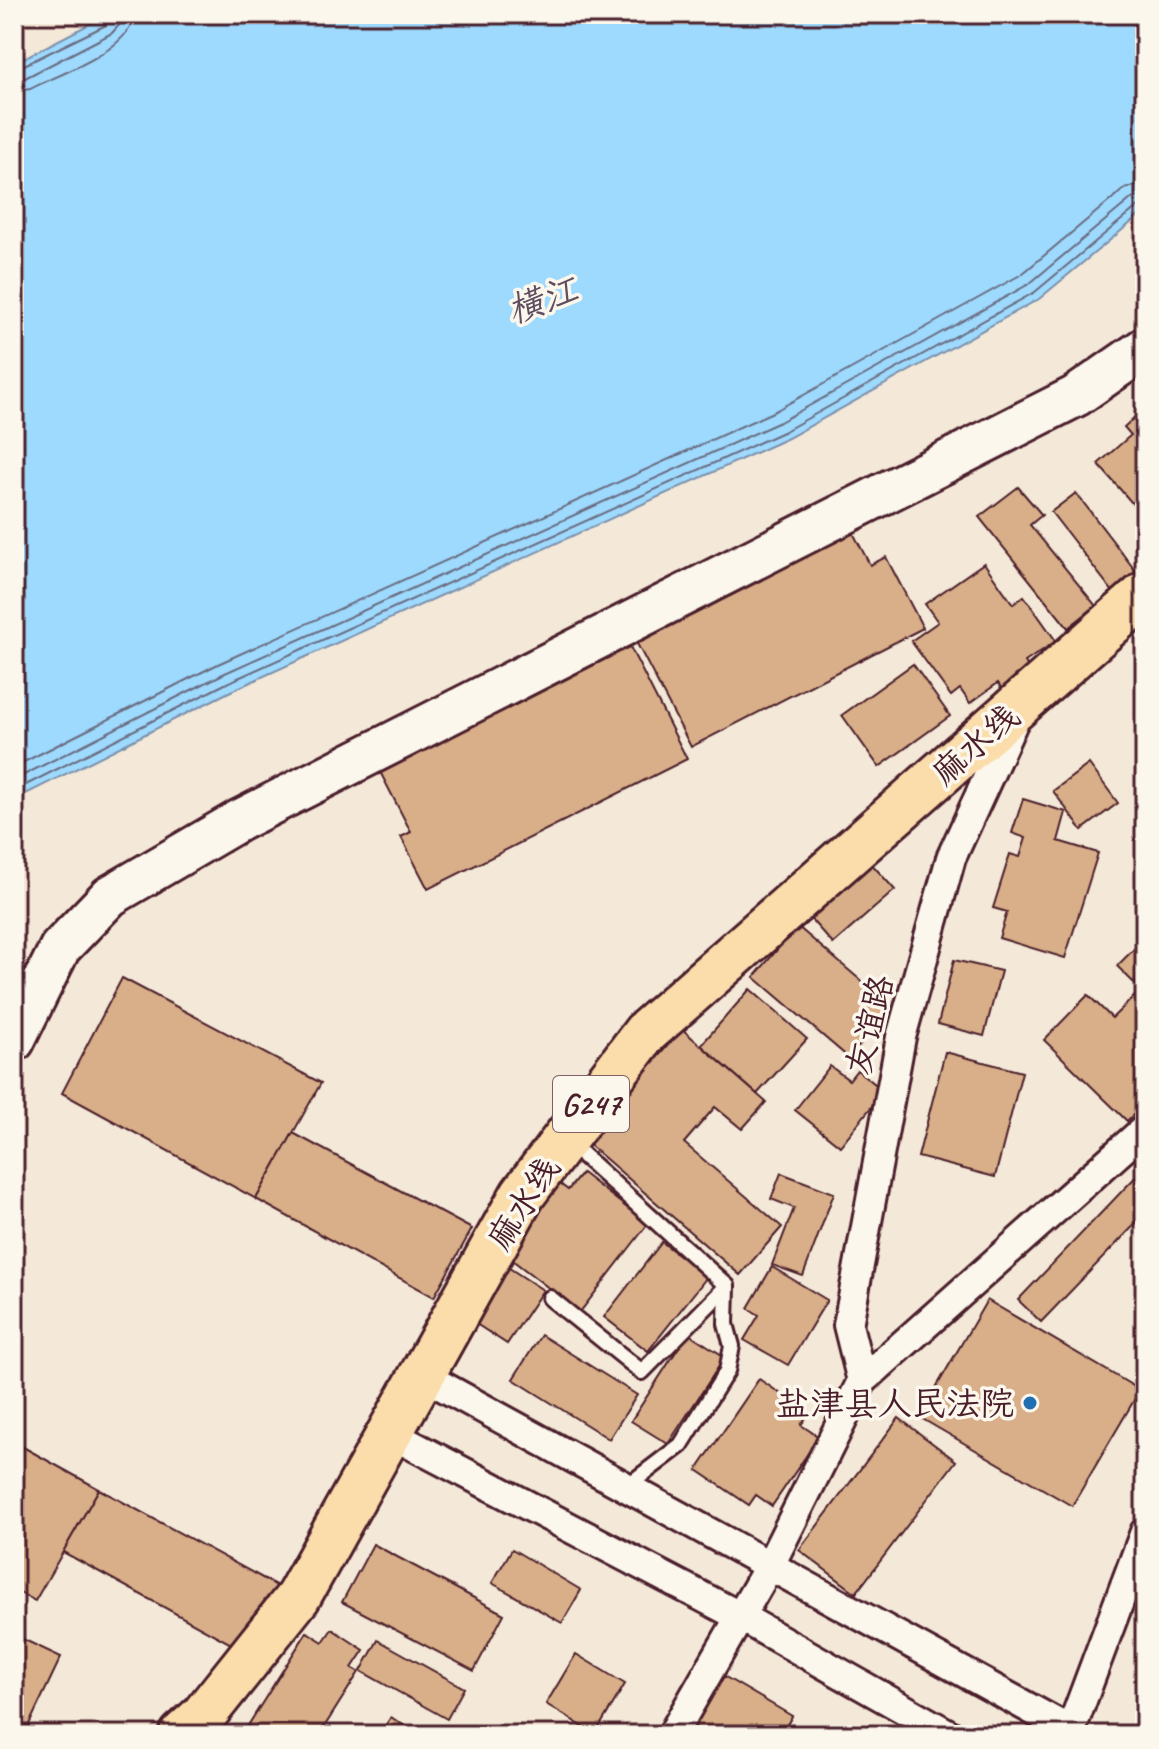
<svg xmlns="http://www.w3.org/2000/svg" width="1159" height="1749" font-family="Caveat,'LXGW WenKai TC',sans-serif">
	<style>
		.water { fill: #9ddafe; stroke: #7c8faa; stroke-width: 2 }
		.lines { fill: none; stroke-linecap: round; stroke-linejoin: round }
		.shore { stroke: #6b6a7f; stroke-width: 2 }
		.building { fill: #d8af89; stroke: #4a1f2b; stroke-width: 2 }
		.lane-casing { stroke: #4a1f2b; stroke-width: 20 }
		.street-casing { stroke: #4a1f2b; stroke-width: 34 }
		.secondary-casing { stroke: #4a1f2b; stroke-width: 46 }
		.highway-casing { stroke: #4a1f2b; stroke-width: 50 }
		.lane { stroke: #fbf7ec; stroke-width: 14 }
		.street { stroke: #fbf7ec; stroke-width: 28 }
		.secondary { stroke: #fbf7ec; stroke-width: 40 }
		.highway { stroke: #faddab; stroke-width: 44 }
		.poi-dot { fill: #1f6fb2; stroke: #fbf7ec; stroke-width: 3 }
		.labels { text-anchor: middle; stroke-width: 7; stroke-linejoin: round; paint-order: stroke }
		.shield { fill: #fbf7ec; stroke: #7f6065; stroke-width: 2 }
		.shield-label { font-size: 32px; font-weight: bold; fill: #4a1f2b }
		.street-label { font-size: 34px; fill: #4a1f2b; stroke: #fbf7ec }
		.poi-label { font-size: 34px; fill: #4a1f2b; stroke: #fbf7ec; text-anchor: end }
		.water-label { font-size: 36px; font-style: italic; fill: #5f4e60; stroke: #fbf7ec }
	</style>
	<rect width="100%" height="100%" fill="#f4e9d8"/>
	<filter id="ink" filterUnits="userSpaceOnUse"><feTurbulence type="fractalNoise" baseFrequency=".0125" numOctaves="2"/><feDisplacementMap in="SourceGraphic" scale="16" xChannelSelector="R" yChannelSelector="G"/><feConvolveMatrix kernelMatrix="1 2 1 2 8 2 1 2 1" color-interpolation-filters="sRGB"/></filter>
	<g filter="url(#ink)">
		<polygon class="water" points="109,14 1145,14 1145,211 1039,299 788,438 231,691 14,800 14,63"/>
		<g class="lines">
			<g class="shore">
				<polyline points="14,70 106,25 111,14"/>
				<polyline points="14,80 25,78 112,33 120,24 122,14"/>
				<path d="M14 92 30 89C59 74 132 50 134 14"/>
				<polyline points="14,767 218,664 775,411 1022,274 1124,189 1145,183"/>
				<polyline points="14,780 223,674 780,422 1029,284 1131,199 1145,195"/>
				<polyline points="14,791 227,683 785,431 1035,292 1137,207 1145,205"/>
			</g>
		</g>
		<g class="building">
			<polygon points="1138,414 1145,421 1145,518 1098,464 1131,435 1124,427"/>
			<polygon points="1018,487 1042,515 1030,525 1096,606 1068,628 979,517"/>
			<polygon points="1076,493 1141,578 1117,597 1051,512"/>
			<polygon points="849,525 870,565 886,557 923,628 691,747 633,636"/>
			<polygon points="984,563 1013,604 1024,596 1056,641 1025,662 1034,676 1006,695 998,683 970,703 960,689 951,696 911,641 938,622 925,604"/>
			<polygon points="627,641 687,759 428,889 401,837 411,832 377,766"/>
			<polygon points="913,664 950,716 879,767 842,715"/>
			<polygon points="1089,764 1118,803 1082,830 1053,791"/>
			<polygon points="1023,799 1066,812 1058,841 1098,853 1065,958 999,938 1007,912 993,908 1010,854 1020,857 1026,838 1012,833"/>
			<polygon points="869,861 895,890 833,944 807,915"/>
			<polygon points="797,926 892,1007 849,1058 754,977"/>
			<polygon points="1145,938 1145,1103 1127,1121 1044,1040 1088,995 1112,1018 1141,990 1117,966"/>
			<polygon points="954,960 1001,971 984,1036 938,1024"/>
			<polygon points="122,978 321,1083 256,1199 62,1093"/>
			<polygon points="750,989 807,1039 757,1094 701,1045"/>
			<polygon points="682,1029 766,1102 742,1129 715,1107 684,1143 782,1227 740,1275 585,1141"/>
			<polygon points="945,1052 1022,1072 995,1177 918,1157"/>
			<polygon points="830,1066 849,1080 857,1070 884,1091 840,1146 795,1110"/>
			<polygon points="293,1133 472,1229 434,1297 256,1199"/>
			<polygon points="1145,1167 1145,1214 1041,1322 1018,1300"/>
			<polygon points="582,1173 648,1224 580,1312 507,1256 551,1177 568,1190"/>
			<polygon points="781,1173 834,1193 803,1276 772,1265 794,1208 771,1199"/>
			<polygon points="662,1242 707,1277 648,1351 604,1317"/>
			<polygon points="503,1264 543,1290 507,1344 467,1318"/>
			<polygon points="772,1267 827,1300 788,1365 744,1340 759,1315 748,1308"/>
			<polygon points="987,1300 1140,1390 1072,1506 919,1417"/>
			<polygon points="688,1333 725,1357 668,1444 631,1421"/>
			<polygon points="541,1335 637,1395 609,1439 513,1379"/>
			<polygon points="759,1379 809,1413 801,1425 819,1437 772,1506 756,1495 749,1505 697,1470"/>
			<polygon points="899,1418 956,1461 856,1593 799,1550"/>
			<polygon points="14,1442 99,1489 35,1601 14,1590"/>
			<polygon points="99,1489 279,1587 242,1650 63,1552"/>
			<polygon points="373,1544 504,1614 474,1671 342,1602"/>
			<polygon points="512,1549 581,1590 562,1623 492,1583"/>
			<polygon points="332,1629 364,1650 352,1668 359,1672 319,1735 242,1735 307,1632 323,1642"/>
			<polygon points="14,1635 61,1657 24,1735 14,1735"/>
			<polygon points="378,1640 464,1688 447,1719 361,1671"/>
			<polygon points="576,1654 625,1684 595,1734 546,1704"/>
			<polygon points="722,1675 792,1716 781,1735 687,1735"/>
			<polygon points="391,1717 418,1735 379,1735"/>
		</g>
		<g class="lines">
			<g class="lane-casing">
				<g id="lane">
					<polyline points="568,1142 727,1286 726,1324 732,1346 727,1371 681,1445 626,1487"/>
					<polyline points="550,1298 642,1372 727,1286"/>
				</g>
			</g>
			<g class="street-casing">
				<g id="street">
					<polyline points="422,1375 1071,1731"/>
					<polyline points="862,1381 848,1325 901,1037 951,858 1017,714"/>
					<polyline points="389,1433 739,1616 950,1735"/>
					<polyline points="672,1735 770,1565 862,1381 1145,1129"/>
					<polyline points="1069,1735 1145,1532"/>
				</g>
			</g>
			<g class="secondary-casing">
				<polyline id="secondary" points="14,1041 60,948 110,896 240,820 1076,396 1145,348"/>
			</g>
			<g class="highway-casing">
				<polyline id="highway" points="182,1735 203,1716 298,1597 523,1194 645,1033 1145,594"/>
			</g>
			<use href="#lane" class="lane"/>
			<use href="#street" class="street"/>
			<use href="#secondary" class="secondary"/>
			<use href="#highway" class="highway"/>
		</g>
	</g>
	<circle class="poi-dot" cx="1030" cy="1403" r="8"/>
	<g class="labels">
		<rect class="shield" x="553" y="1076" width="76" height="56" rx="6"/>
		<g class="shield-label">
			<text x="591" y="1115">G247</text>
		</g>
		<g class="street-label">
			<text transform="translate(975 744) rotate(-41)" y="12">麻水线</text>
			<text transform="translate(869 1025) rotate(-76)" y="12">友谊路</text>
			<text transform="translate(523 1203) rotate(-57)" y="12">麻水线</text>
		</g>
		<g class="poi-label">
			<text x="1014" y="1415">盐津县人民法院</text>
		</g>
		<g class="water-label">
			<text transform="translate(542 299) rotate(-20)" y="13">横江</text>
		</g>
	</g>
	<rect width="1159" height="1749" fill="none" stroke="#fbf7ec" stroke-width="48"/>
	<rect x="24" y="24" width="1111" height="1701" fill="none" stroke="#4a1f2b" stroke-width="3" filter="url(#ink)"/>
</svg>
